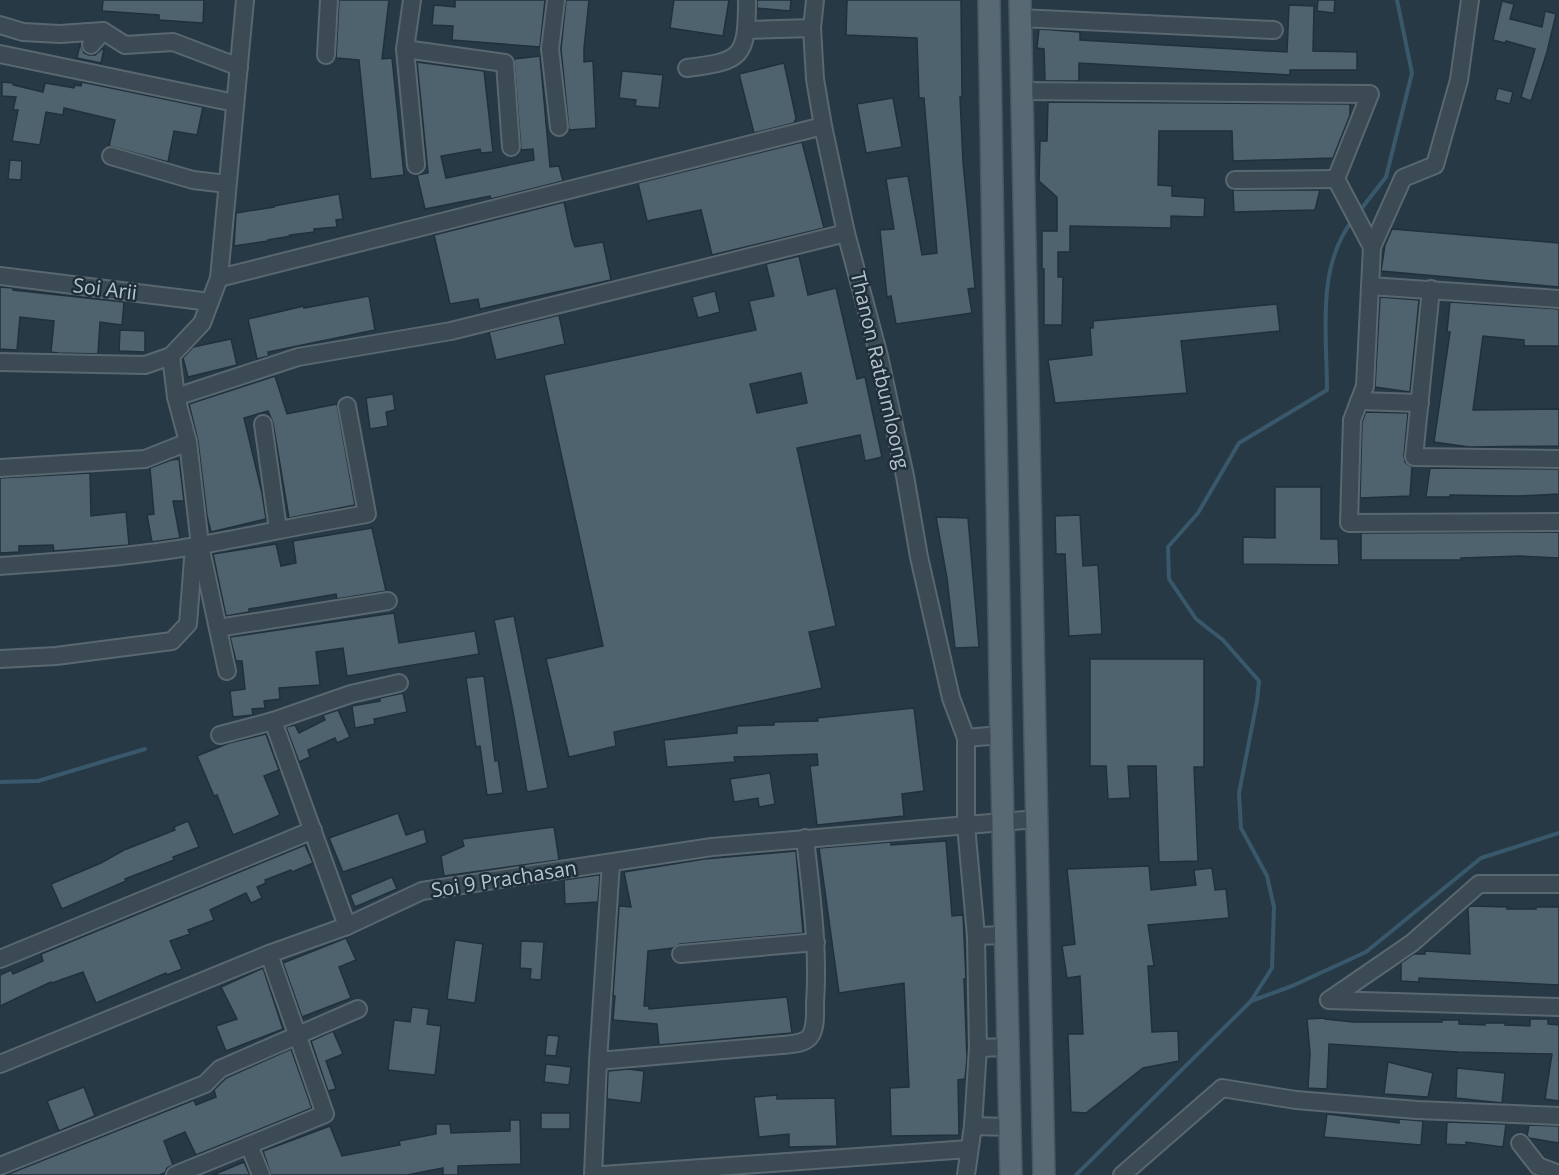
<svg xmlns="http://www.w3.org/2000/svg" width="1559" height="1175" font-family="'Open Sans',sans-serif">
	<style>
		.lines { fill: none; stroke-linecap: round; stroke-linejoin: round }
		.stream { stroke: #3a586b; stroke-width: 4 }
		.building { fill: #4f636f; stroke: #21313b; stroke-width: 1.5; fill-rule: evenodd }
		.minor-casing { stroke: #596771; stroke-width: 20 }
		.major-casing { stroke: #475660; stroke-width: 24 }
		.minor { stroke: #3b4a53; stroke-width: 16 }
		.major { stroke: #596973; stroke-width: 21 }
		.labels { text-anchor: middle; stroke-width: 5; stroke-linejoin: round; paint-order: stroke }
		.street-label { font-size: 20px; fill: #b8c4cd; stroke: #1f2f39 }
	</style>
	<rect width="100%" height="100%" fill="#263944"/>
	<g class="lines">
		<g class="stream">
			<polyline points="1358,213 1386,177 1412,73 1397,0"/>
			<polyline points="0,782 38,781 145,749"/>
			<path d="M1251 1001 1272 968 1274 907 1267 876 1241 828 1239 793 1257 701 1259 681 1223 640 1196 619 1169 579 1168 547 1198 513 1239 443 1327 390C1327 335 1316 268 1352 221"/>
			<polyline points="1076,1175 1251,1001 1292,986 1366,952 1481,858 1559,833"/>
		</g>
	</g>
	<g class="building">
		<polygon points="103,0 204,0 203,23 159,20 159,15 102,11"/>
		<polygon points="339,0 389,0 382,59 392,58 404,175 371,179 359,60 336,58"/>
		<polygon points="455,0 545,0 540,47 452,40 453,26 432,25 434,5 455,7"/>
		<polygon points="566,0 589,0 584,48 584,62 593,61 596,128 569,130 561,49"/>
		<polygon points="674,0 729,0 723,36 670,28"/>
		<polygon points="757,0 791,0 790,11 757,8"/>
		<polygon points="847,0 961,0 962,97 960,97 963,162 975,288 968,289 972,313 896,324 891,296 887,297 880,230 894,229 886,179 908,176 922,255 937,253 924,98 919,98 917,38 846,35"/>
		<polygon points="1318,0 1335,0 1334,13 1317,11"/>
		<polygon points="1502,1 1514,4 1510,19 1542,27 1545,11 1556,14 1547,52 1531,101 1521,97 1535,49 1506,41 1505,43 1493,40"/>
		<polygon points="1289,5 1314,6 1313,51 1357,52 1357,70 1290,70 1290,75 1079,63 1079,81 1045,81 1044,49 1037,48 1039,29 1080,32 1080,40 1287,52"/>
		<polygon points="80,44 84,53 89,55 95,55 102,49 104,49 101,63 77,58"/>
		<polygon points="540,56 550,167 559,166 563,181 491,199 490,196 425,209 417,175 428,173 417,62 484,71 493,152 481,153 480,149 441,156 446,178 534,160 533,149 521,150 514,59"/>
		<polygon points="784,63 796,118 794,123 754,133 739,74"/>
		<polygon points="622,71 663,75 659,108 635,106 636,100 619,98"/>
		<polygon points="2,82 13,83 13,85 43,92 45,83 74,88 75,85 81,86 82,82 203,107 197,135 174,131 168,162 109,146 115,120 64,108 63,115 46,112 40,145 12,141 18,110 13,110 16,97 2,96"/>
		<polygon points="1498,88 1513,92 1510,104 1495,100"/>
		<polygon points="893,98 902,147 866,153 857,104"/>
		<polygon points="1048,102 1350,104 1350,115 1333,158 1233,161 1232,131 1159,131 1158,185 1172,186 1172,196 1205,198 1204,217 1171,216 1171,228 1070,226 1070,252 1058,252 1058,277 1063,277 1062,325 1044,325 1044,269 1042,269 1042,231 1057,231 1057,197 1039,181 1040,141 1047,141"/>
		<polygon points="802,142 824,228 712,255 701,210 647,221 638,183"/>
		<polygon points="10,160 22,161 21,180 8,179"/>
		<polygon points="1233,190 1320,190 1315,210 1234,212"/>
		<polygon points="339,194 343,219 336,220 337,227 314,229 314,232 290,235 291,236 268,240 268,241 234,246 236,213 274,207 274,206"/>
		<polygon points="564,202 572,239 575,247 603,242 611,280 480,309 478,299 450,304 434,235"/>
		<polygon points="1392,229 1559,243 1559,287 1381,271 1385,245"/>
		<path d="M799 256 808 295 836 288 857 379 865 377 882 457 865 461 860 435 797 448 836 626 809 632 822 688 614 732 616 746 569 757 546 659 603 646 544 375 756 330 749 301 774 296 766 264ZM801 373 807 403 757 413 750 384Z"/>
		<polygon points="0,287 13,288 13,290 124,302 122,325 100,322 98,354 58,353 51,352 54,321 20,317 17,350 0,349"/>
		<polygon points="715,291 720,312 698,318 692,297"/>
		<polygon points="369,296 375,330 268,352 269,356 257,359 248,319 304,306 304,308"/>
		<polygon points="1380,297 1419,300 1410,392 1375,387"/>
		<polygon points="1450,302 1559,309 1559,346 1524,346 1524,340 1483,336 1473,410 1559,409 1559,446 1469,447 1434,442 1450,332 1447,332"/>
		<polygon points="1277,304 1280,331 1181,341 1187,393 1055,403 1048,360 1092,355 1090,328 1093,328 1093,321"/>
		<polygon points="559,315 565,344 496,360 489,332"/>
		<polygon points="120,330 145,331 145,352 119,351"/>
		<polygon points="231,339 237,365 188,377 183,358 193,347"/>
		<polygon points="275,376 287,414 337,404 355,505 289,518 273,423 268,411 244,418 262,493 266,519 211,532 207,516 198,441 189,404"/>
		<polygon points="393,394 395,410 386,412 388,426 370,429 366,398"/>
		<polygon points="1366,412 1408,413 1404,456 1405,462 1412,467 1410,496 1360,498 1362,422"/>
		<polygon points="179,459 184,501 173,501 180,538 152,542 147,515 154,514 150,468 171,460"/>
		<polygon points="1430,468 1559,469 1559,494 1517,496 1450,495 1450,497 1426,497"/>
		<polygon points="90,473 91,516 126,512 129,545 54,551 53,545 19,546 19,552 0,553 0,478"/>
		<polygon points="1275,487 1321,487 1321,539 1338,539 1339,565 1243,564 1243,537 1275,538"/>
		<polygon points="1080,515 1083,566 1098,565 1102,634 1069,636 1065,554 1056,554 1055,516"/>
		<polygon points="936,517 968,518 979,647 955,648 947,578"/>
		<polygon points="372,528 386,591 337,599 336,594 249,609 249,612 226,616 213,554 276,544 281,566 296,563 293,541"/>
		<polygon points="1559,532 1559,558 1520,556 1461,558 1461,560 1361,560 1361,533"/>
		<polygon points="394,613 399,643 475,631 479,654 347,676 343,648 316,652 320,685 279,688 280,699 264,701 265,708 252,709 253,715 233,717 230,691 245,689 242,661 236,661 230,637"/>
		<polygon points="514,616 548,788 527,792 512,706 494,620"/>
		<polygon points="1090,659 1204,659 1204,767 1194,767 1198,861 1159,862 1156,766 1128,766 1130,798 1108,799 1106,766 1090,766"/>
		<polygon points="484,676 495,761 498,760 503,793 487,795 480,746 476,747 466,678"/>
		<polygon points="403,693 407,712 374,719 375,724 355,728 352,706 380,701 380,698"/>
		<polygon points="914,708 924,791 902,794 904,816 817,825 810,766 818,765 817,754 734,757 735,762 667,767 664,740 737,733 737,726 774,725 774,722 818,721 817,718"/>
		<polygon points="338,710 350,737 337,743 335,738 308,750 310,757 299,762 286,727 295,725 299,733 325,720 323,715"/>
		<polygon points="266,734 279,770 264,776 280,815 233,835 217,795 214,796 197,756 229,743"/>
		<polygon points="770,773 775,804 759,807 758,798 734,802 730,779"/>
		<polygon points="398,813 406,835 424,829 427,843 343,872 329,838"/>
		<polygon points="188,821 199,847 173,857 174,860 125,879 126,881 62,909 51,884 101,863 124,850 175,830 174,827"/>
		<polygon points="554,827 559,860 444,876 441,856 464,846 462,839"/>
		<polygon points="946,841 952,916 963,915 966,979 964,979 967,1059 965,1079 958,1080 959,1135 891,1136 890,1088 909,1087 904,983 839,993 819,848 891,842 891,845"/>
		<polygon points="305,845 313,863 292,872 291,870 265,880 266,883 257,887 262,898 251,903 246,893 210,910 214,920 188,930 190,934 170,941 182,969 167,975 166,973 96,1003 83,972 52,983 51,982 0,1006 0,975 11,970 13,974 43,961 41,954"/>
		<polygon points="796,851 803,933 680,944 673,948 648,951 644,1006 649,1006 649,1009 787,997 792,1033 659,1045 657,1024 613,1020 615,996 613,996 619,906 631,907 624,872 704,859"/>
		<polygon points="1149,866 1151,890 1196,885 1194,870 1212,868 1215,890 1226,889 1229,918 1148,925 1154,966 1148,966 1152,1032 1178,1031 1179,1061 1143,1068 1086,1113 1071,1112 1068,1034 1083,1034 1080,976 1067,978 1062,946 1075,944 1067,869"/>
		<polygon points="597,875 600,875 598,902 565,904 564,880"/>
		<polygon points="392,877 397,889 355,907 350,895"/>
		<polygon points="1470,906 1507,907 1507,909 1536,909 1536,907 1559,907 1559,985 1419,978 1419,982 1401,981 1401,963 1414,954 1425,954 1425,951 1470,954 1468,908"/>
		<polygon points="346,938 356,960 339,967 351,998 302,1017 283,963"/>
		<polygon points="455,940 483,944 475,1003 447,999"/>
		<polygon points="521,941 544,942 541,980 530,979 531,969 520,968"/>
		<polygon points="263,968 283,1029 226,1051 216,1026 237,1019 221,987"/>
		<polygon points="412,1007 429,1009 427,1024 441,1026 435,1075 388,1070 394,1020 410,1022"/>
		<polygon points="1325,1018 1325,1019 1353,1022 1442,1022 1442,1020 1459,1020 1459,1024 1485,1025 1485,1023 1505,1023 1505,1025 1530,1026 1530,1019 1548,1019 1548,1024 1559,1025 1559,1101 1545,1099 1552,1054 1458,1052 1329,1044 1327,1089 1308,1088 1310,1053 1307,1019"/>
		<polygon points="333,1031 343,1054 326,1061 336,1089 328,1091 311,1041"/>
		<polygon points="547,1035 559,1036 556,1056 545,1055"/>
		<polygon points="291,1049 312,1108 196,1155 185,1132 164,1141 173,1165 167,1168 165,1173 159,1175 6,1175 194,1100 196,1105 216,1097 214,1090 226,1078"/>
		<polygon points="1388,1062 1433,1073 1428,1097 1384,1094"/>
		<polygon points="546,1064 571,1067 569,1085 544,1082"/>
		<polygon points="1457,1068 1505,1073 1502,1103 1456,1098"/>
		<polygon points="628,1069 644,1071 641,1103 607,1099 608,1071"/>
		<polygon points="84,1087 95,1116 59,1131 47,1101"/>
		<polygon points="777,1095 777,1099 835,1098 837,1146 789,1147 789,1134 759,1137 754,1097"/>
		<rect x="541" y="1113" width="29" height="16"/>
		<polygon points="1327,1114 1399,1123 1399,1119 1423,1121 1421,1145 1324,1137"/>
		<polygon points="510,1120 520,1120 521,1164 458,1166 458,1175 443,1175 443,1168 407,1175 271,1175 263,1151 330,1126 342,1156 400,1145 399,1141 436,1134 436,1124 450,1124 451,1133 510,1131"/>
		<polygon points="1447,1122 1506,1124 1503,1147 1466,1142 1466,1145 1446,1144"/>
		<polygon points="1529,1125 1559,1126 1559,1143 1529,1138 1527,1136"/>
		<polygon points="244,1162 250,1175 213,1175"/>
	</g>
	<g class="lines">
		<g class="minor-casing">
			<g id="minor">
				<polyline points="412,0 405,49 416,165"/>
				<polyline points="556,0 550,49 559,127"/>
				<polyline points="815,0 812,28 815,79 823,126 846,233 879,356 905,476 919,557 951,698 966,738 966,825 976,936 978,1048 973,1126 966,1175"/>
				<polyline points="1470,0 1459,80 1435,165 1403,178 1372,247 1365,386 1352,420 1349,523 1559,522"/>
				<polyline points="1020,18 1274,30"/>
				<polyline points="0,25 23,32 60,34 103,31 91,45"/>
				<polyline points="746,30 812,28"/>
				<polyline points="103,31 125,45 173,42 239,67"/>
				<polyline points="405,49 505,63 511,147"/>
				<polyline points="0,54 235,103"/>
				<polyline points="326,55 329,0"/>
				<path d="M687 68C742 61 747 58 747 0"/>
				<polyline points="1022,91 1370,94 1336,179"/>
				<polyline points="111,156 193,180 227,184"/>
				<polyline points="1336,179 1372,247"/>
				<polyline points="1235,180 1336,179"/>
				<polyline points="0,276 210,302"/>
				<polyline points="219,278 823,126"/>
				<polyline points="1370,286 1559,299"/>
				<polyline points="1431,289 1414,457 1559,459"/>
				<polyline points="171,356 176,397 188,442 200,545 227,671"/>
				<polyline points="0,362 145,365 171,356 202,323 219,278 245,0"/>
				<polyline points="176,397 298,357 451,331 846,233"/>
				<polyline points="1359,401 1420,403"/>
				<polyline points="263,424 278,529"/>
				<polyline points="0,468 145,459 188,442"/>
				<path d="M0 566C67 561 134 557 201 545 256 535 312 523 367 514L347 406"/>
				<polyline points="218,628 388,601"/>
				<polyline points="0,659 56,656 172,641 188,624 193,559 200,546"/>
				<polyline points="273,721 347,926"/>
				<polyline points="220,735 273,721 351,694 399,683"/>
				<polyline points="966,738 1001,735"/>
				<polyline points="976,936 1005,935"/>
				<polyline points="681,954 816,942"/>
				<polyline points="0,959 313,830"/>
				<polyline points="1329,1000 1412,943 1479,884 1559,884"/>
				<polyline points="1329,1000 1559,1007"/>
				<polyline points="978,1048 1007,1047"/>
				<path d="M598 1061 782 1045C792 1044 806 1044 811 1035 816 1026 815 1013 815 1003 819 948 811 893 805 838"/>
				<polyline points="0,1064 269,954 347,926 422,891 712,847 1037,819"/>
				<polyline points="973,1126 1009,1127"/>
				<polyline points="1520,1143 1538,1166 1559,1174"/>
				<polyline points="249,1145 261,1175"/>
				<polyline points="0,1166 205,1084 220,1069 358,1009"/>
				<polyline points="175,1175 325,1114 269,954"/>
				<polyline points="593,1175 598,1061 611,863"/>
				<polyline points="603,1175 969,1149"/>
				<polyline points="1122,1175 1222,1088 1296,1100 1417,1110 1559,1116"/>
			</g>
		</g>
		<g class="major-casing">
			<g id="major">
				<polyline points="989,0 1001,735 1011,1175"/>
				<polyline points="1020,0 1044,1175"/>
			</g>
		</g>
		<use href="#minor" class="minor"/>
		<use href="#major" class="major"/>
	</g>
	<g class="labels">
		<g class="street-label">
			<text transform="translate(105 289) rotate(7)" y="7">Soi Arii</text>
			<text transform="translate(880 370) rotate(77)" y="7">Thanon Ratbumloong</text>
			<text transform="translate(504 879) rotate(-9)" y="7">Soi 9 Prachasan</text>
		</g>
	</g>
</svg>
